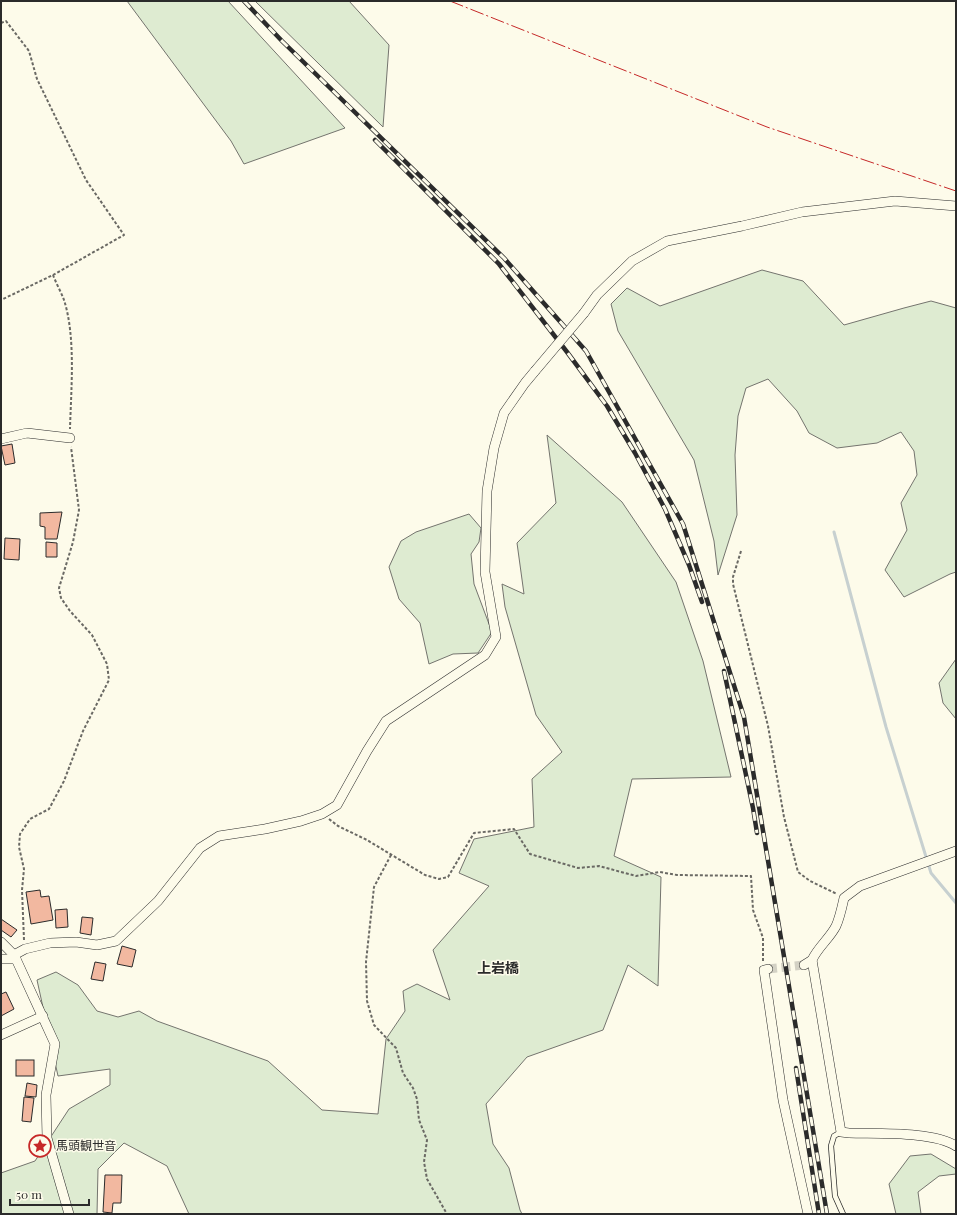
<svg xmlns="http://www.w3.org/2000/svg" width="957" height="1215" font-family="'Playfair Display','Noto Sans JP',serif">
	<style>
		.green { fill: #deebd1; stroke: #74746e }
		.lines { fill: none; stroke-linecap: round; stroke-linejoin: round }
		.stream { stroke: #c7d0d0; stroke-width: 3 }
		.building { fill: #f2b8a0; stroke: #2b2b2b }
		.minor-tunnel { stroke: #d3d1c4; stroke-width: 9; stroke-dasharray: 9 4.5; stroke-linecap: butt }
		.service-casing { stroke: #2b2b2b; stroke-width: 6 }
		.minor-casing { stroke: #2b2b2b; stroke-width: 10 }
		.path { stroke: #6a6964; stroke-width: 2; stroke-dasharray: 3 2; stroke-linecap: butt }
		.service { stroke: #fdfbea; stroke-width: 4.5 }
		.minor { stroke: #fdfbea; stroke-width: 9 }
		.rail-casing { stroke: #2b2b2b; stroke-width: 4.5 }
		.rail { stroke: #fdfbea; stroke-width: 3; stroke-dasharray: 9; stroke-linecap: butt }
		.minor-bridge-casing { stroke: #2b2b2b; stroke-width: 10; stroke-linecap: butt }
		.minor-bridge { stroke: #fdfbea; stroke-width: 9 }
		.power { stroke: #c62828; stroke-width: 1; stroke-dasharray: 14 3 2 3; stroke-linecap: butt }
		.labels { text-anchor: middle; stroke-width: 3; stroke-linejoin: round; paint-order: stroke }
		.poi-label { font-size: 12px; fill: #2b2b2b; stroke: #fdfbea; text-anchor: start }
		.quarter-label { font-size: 14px; font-weight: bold; fill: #2b2b2b; stroke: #fdfbea }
	</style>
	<rect width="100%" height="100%" fill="#fdfbea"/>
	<g class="green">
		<polygon points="127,1 228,1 345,128 244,164 231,141"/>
		<polygon points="255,1 349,1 389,45 383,127"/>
		<polygon points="762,270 803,281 844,325 904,308 931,301 956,308 956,572 950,574 904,597 885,570 907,530 901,503 917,475 914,451 901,432 877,443 837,448 809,433 797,411 768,379 746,388 738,416 735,455 737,515 718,575 714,541 694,460 618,331 611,304 627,288 660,306"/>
		<polygon points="547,435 622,502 676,582 703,661 731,777 632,779 614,856 661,877 658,986 628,965 603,1030 527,1057 486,1104 493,1144 509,1168 520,1210 522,1214 189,1214 167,1166 124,1143 98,1169 97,1214 1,1214 1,1173 35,1161 69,1109 110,1085 110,1069 58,1076 37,980 56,972 78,985 97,1011 118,1017 139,1011 157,1021 268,1061 322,1110 378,1114 386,1039 405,1011 403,991 417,984 450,1000 433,950 489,886 459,873 474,839 534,827 532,779 562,752 536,715 505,607 502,584 524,594 517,543 556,503"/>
		<polygon points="469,514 481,528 479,542 471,554 474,584 492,632 478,653 453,654 429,664 420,623 399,599 389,567 401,541 416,532"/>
		<polygon points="956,659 956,719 943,703 939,683"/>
		<polygon points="931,1154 956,1169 956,1174 939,1176 918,1192 921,1214 896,1214 889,1184 910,1156"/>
	</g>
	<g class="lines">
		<polyline class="stream" points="834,532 886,727 931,873 956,903"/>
	</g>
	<g class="building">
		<polygon points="12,444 15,463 5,465 1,446"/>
		<polygon points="62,512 57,539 45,539 45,527 40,526 40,513"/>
		<polygon points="5,538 20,539 19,560 4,559"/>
		<polygon points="46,542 57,543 57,557 46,557"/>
		<polygon points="40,890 41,897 49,896 53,920 31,924 26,892"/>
		<polygon points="67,909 68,927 56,928 55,910"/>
		<polygon points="82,917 93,918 91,935 80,933"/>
		<polygon points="1,919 17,930 11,937 1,930"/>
		<polygon points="122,946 136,950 132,967 117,964"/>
		<polygon points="95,962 106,964 103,981 91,979"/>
		<polygon points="6,992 14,1009 1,1016 1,994"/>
		<rect x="16" y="1060" width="18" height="16"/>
		<polygon points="27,1083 37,1085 36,1097 25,1096"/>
		<polygon points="24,1097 34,1098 31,1122 22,1121"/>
		<polygon points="105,1175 122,1175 121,1203 113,1203 112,1213 103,1212"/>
	</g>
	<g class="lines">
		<polyline class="minor-tunnel" points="768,969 804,965"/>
		<g class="service-casing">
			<polyline id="service" points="841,1132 834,1136 831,1146 835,1196 843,1214"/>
		</g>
		<g class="minor-casing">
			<g id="minor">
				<polyline points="584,313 597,295 632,261 667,241 742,226 802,212 895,201 956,206"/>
				<polyline points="1,439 27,433 70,438"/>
				<polyline points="1,942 14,955 16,959 55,1044 46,1095 47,1138 69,1214"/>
				<polyline points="14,955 25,949 50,943 76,942 97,945 116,941 158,901 200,848 219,836 265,829 301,821 322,814 337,805 367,751 386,721 485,655 496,637 485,572 487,491 494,448 504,413 525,383 535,371"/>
				<polyline points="1,959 16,959"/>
				<path d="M812 960C818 947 830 938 836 926 840 917 842 907 844 898L860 886 956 851"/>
				<path d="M804 965 812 960 841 1132 849 1133C876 1134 934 1131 956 1146"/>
				<polyline points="768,969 764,970 783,1100 808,1214"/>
				<polyline points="1,1035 43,1016"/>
			</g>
		</g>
		<g class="path">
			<polyline points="1,23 6,21 29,51 37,79 86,180 124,235 53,275 1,300"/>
			<path d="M53 275C56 283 61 292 64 300 76 337 71 390 70 429"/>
			<polyline points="741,551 733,577 733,584 768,726 784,817 798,872 810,881 837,894"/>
			<polyline points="329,819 338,826 367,840 425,875 439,879 448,877 474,833 514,829 530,854 578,868 599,866 636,876 660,872 677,875 751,876 753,910 763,938 763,961"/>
			<polyline points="391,855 374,887 366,962 367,1001 374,1025 396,1048 403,1073 413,1088 417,1099 419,1120 427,1140 424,1162 427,1179 447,1214"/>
			<polyline points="24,940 22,890 24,869 19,847 20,834 30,819 49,809 64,781 83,731 109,680 107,664 92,635 70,611 61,598 59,588 73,542 79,510 71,447"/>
		</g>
		<use href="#service" class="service"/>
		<use href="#minor" class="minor"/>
		<g class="rail-casing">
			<g id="rail">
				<polyline points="244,1 282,41 504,258 586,351 683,524 744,717 827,1214"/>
				<polyline points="375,140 499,264 567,352 607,406 635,453 665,509 689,565 702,602"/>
				<polyline points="724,671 753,808 757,833"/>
				<polyline points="796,1068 819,1214"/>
			</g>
		</g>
		<use href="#rail" class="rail"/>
		<g class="minor-bridge-casing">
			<polyline id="minor-bridge" points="535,371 584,313"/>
		</g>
		<use href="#minor-bridge" class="minor-bridge"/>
		<polyline class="power" points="450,1 767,127 956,191"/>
	</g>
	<defs>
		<g id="sight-ring" transform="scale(1.15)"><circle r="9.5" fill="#fdfbea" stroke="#c62828" stroke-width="1.5"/><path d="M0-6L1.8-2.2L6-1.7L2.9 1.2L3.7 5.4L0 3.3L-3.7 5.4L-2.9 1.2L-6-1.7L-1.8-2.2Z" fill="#c62828"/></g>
	</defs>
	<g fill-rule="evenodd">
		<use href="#sight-ring" x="40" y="1146"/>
	</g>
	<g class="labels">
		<g class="poi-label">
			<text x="56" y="1150">馬頭観世音</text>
		</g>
		<g class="quarter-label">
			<text x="498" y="973">上岩橋</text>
		</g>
	</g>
	<rect width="957" height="1215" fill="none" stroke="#2b2b2b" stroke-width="4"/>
	<path d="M10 1199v6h79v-6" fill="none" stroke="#2b2b2b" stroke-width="2"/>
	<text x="16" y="1199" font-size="12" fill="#2b2b2b" stroke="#fdfbea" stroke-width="3" paint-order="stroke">50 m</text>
</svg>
